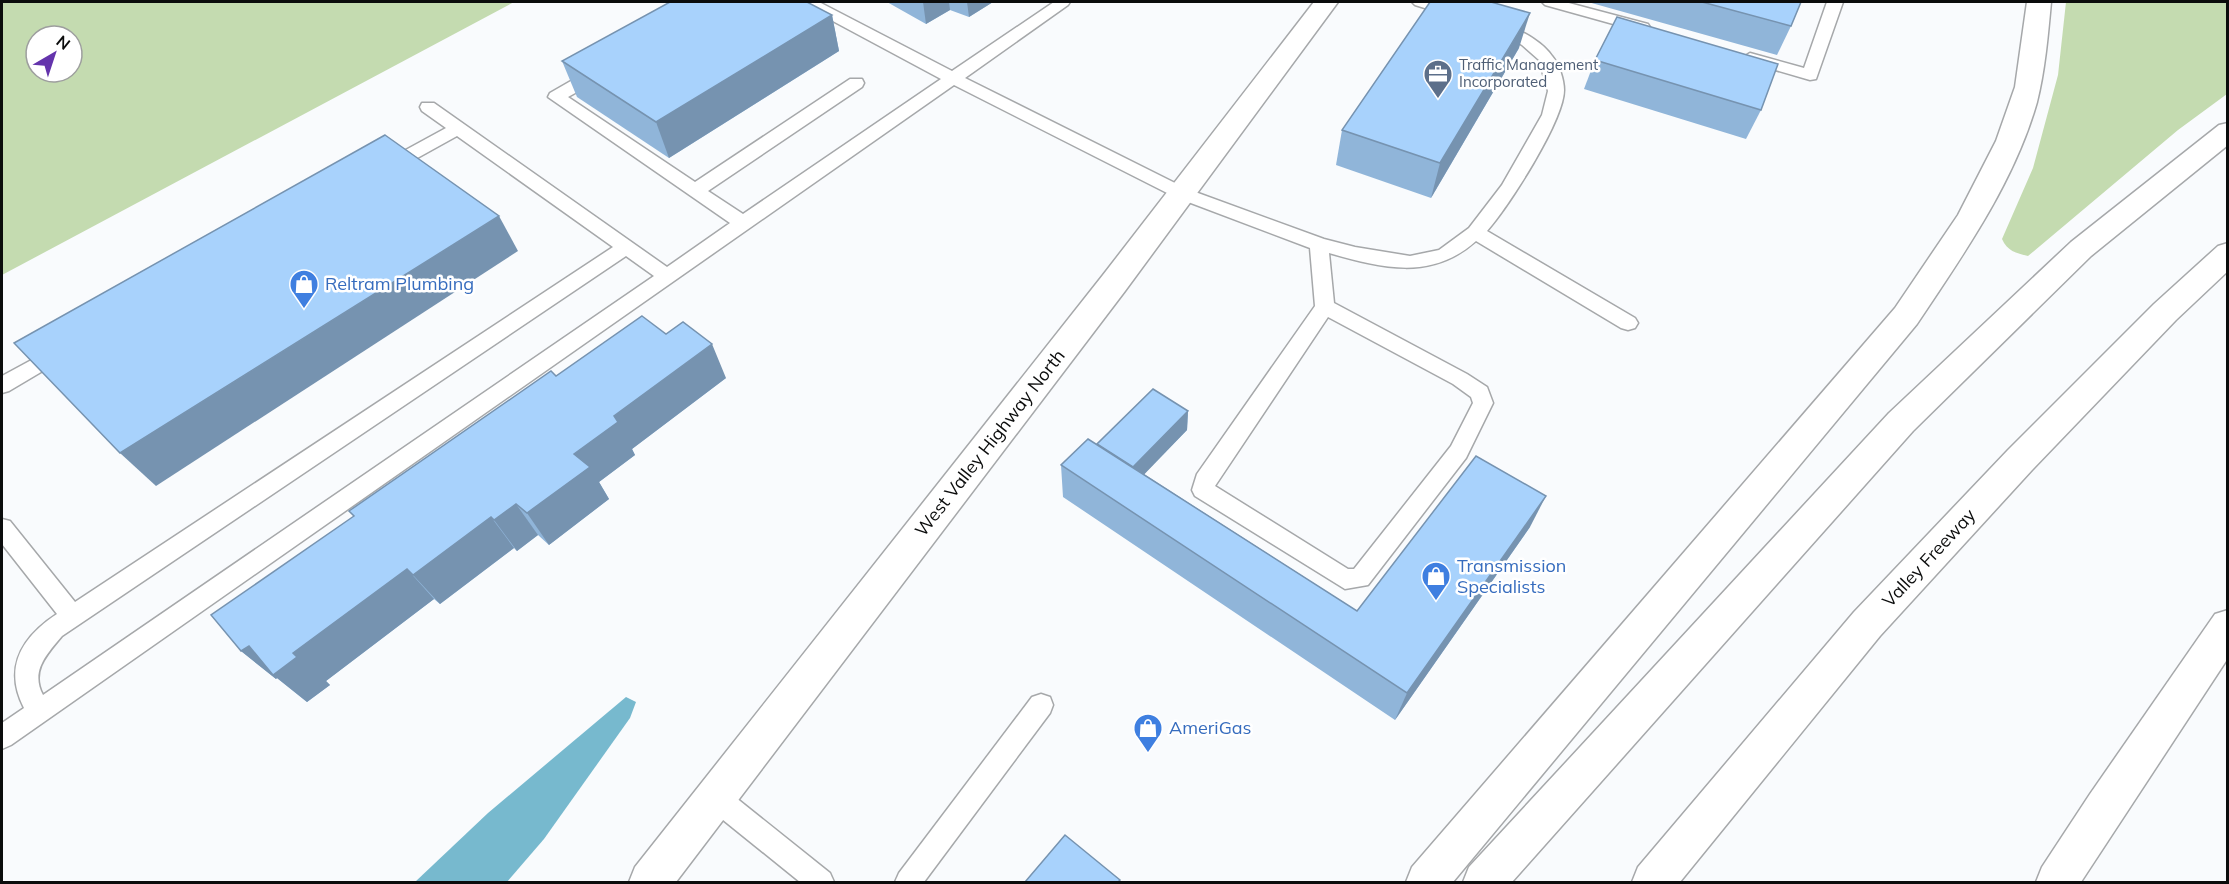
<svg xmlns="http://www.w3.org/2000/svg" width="2229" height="884" font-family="Mulish,sans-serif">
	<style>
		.green { fill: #c4dbb0; fill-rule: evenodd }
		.water { fill: #77b9ce }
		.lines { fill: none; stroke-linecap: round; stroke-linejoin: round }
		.service-casing { stroke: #a6a8aa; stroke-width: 3 }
		.secondary-casing { stroke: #a6a8aa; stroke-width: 3 }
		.motorway-casing { stroke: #a6a8aa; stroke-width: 3 }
		.service { fill: #fff; fill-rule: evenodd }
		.secondary { fill: #fff; fill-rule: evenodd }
		.motorway { fill: #fff; fill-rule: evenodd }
		.wall { fill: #90b5d9 }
		.shaded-wall { fill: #7693b0 }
		.building { fill: #a8d2fc; stroke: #7693b0; stroke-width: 1.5 }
		.labels { text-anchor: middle; stroke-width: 5; stroke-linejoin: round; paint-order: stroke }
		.far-service-label { font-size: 15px; fill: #4e5e75; stroke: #fff; text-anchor: start }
		.shop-label { font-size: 18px; fill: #366cbe; stroke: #fff; text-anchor: start }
		.street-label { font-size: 18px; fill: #0b0c0c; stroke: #fff }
	</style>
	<rect width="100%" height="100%" fill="#f9fbfd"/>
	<g class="green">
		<path d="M2 2H514L2 275ZM36 36H72V72H36Z"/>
		<path d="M2066 2H2227V94L2178 130 2028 256C2016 253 2007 251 2002 239L2033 168 2058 75Z"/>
	</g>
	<polygon class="water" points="626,697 636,702 630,718 544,839 507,882 415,882 488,813"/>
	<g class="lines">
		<g class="service-casing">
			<g id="service">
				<path d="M801 2H819L952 71 1054 2H1070L1068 5 965 78 1187 189 1324 239 1355 247 1410 256 1439 250 1469 228 1502 185 1542 115 1548 91 1539 60 1522 45 1490 25 1498 20 1503 22C1520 31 1541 40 1552 56 1559 64 1564 80 1564 90 1564 121 1508 207 1487 231L1635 318 1638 323 1635 328 1628 330 1621 328 1476 241C1431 281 1382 268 1329 253L1334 303 1467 374 1487 387 1493 403 1466 458 1368 585 1345 589 1195 496 1192 490 1197 474 1315 306 1310 248 1175 197 954 85 11 745 2 749V723L24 708C3 667 22 637 57 614L2 544V519L10 521 75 602 613 247 457 136 392 172H380L377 168 380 164 446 128 422 111 420 107 422 103H434L667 267 730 223 548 97 550 93 590 70H602L604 74 602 78 568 97 695 182 850 79H862L864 83 862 87 708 191 743 214 941 79 803 5ZM626 256 654 276 43 695C30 671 47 654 62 636ZM1328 317 1453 384 1471 397 1473 403 1451 446 1354 569H1348L1215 486Z"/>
				<polygon points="1412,2 1435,2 1462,10 1465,13 1457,18 1415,5"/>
				<polygon points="1542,2 1565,2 1648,24 1650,27 1642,32 1545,5"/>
				<polygon points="1827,2 1843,2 1816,79 1810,80 1744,61 1742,58 1750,53 1804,68"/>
				<polygon points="61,344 68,346 71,351 68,356 9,391 2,393 2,376"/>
				<polygon points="1041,694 1050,697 1053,705 1050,713 924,882 895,882 899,873 1032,697"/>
				<polygon points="716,785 725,789 830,873 834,882 800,882 707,807 703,798 707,789"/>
			</g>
		</g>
		<g class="secondary-casing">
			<polygon id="secondary" points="1314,2 1338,2 1125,291 676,882 629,882 635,867 1103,275"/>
		</g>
		<g class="motorway-casing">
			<g id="motorway">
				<path d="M2027 2H2051C2048 35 2045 70 2037 102 2014 183 1963 255 1917 324L1453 882H1406L1412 867 1895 308 1958 215 1996 141 2015 87Z"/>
				<polygon points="2228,123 2228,145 2091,256 1913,431 1512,882 1463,882 1469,867 1889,413 2071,242 2219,125"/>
				<polygon points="2228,243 2228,271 2176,320 2032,470 1880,636 1680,882 1632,882 1638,867 1854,612 2008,450 2154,304 2218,246"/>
				<polygon points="2228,610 2228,658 2081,882 2036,882 2042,867 2090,794 2215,614"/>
			</g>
		</g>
		<use href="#service" class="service"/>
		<use href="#secondary" class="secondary"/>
		<use href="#motorway" class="motorway"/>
	</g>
	<g class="wall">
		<polygon points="887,2 993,2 969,17 950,10 926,24"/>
		<polygon points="1588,2 1801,2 1791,26 1777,55"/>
		<polygon points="832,15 839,51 669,158 577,97 562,61"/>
		<polygon points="1519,48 1431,198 1336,165 1342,130"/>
		<polygon points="1595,60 1761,110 1746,139 1584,89"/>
		<polygon points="556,376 726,378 632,449 635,455 599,482 609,499 549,545 538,535 517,551 514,548 440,604 434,599 326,681 330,685 307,702 277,678 276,679 241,651"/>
		<polygon points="1188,411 1187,430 1144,474 1357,611 1530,527 1395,720 1063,497 1061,465"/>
	</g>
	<g class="shaded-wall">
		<polygon points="923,2 949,2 950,10 926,24"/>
		<polygon points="967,2 993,2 969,17"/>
		<polygon points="1530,13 1519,48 1431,198 1440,163"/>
		<polygon points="832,15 839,51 669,158 656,122"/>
		<polygon points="499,216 518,251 156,486 120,453"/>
		<polygon points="712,344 726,378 632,449 635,455 599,482 609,499 549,545 527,513 574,454 614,416"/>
		<polygon points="1188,411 1187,430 1133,486 1133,467"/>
		<polygon points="1546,496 1530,527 1395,720 1407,693"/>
		<polygon points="516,504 538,535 517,551 494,520"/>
		<polygon points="491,517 514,548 440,604 413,575"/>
		<polygon points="407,569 434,599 326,681 330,685 307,702 277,678 276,679 241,651 249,646"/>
	</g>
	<g class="building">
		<polygon points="670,2 807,2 832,15 656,122 562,61"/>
		<polygon points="1430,2 1491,2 1530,13 1440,163 1342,130"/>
		<polygon points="1702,2 1801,2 1791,26"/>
		<polygon points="1617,17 1778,64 1761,110 1595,60"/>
		<polygon points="385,135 499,216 120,453 14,343"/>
		<polygon points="642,316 666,334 683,322 712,344 614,416 618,422 574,454 590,467 527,513 516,504 494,520 491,517 413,575 407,569 293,653 297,657 273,675 249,646 241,651 211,615 354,516 349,511 551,371 556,376"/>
		<polygon points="1153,389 1188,411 1133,467 1097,444"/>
		<polygon points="1088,439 1357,611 1476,456 1546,496 1407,693 1061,465"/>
		<polygon points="1065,835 1120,880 1118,882 1025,882"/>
	</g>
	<defs>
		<g id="office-pin" transform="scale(1.5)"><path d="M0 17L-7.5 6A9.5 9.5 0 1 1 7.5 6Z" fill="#5c6f8a" stroke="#fff"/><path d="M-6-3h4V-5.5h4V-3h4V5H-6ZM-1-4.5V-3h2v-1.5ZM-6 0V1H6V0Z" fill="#fff"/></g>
		<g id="shop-pin" transform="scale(1.5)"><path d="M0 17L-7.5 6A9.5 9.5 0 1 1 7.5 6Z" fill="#3f7fe0" stroke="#fff"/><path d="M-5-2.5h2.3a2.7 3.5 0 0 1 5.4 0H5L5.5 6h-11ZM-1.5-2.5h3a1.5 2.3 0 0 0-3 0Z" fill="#fff"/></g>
	</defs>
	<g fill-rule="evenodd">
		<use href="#office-pin" x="1438" y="74"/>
		<use href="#shop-pin" x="304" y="284"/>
		<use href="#shop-pin" x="1436" y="576"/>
		<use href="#shop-pin" x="1148" y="728"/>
	</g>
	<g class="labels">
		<g class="far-service-label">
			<text x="1459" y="70">Traffic Management<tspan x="1459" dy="17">Incorporated</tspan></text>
		</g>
		<g class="shop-label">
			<text x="325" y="290">Reltram Plumbing</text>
			<text x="1457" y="572">Transmission<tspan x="1457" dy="21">Specialists</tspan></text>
			<text x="1169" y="734">AmeriGas</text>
		</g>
		<g class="street-label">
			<text transform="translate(990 443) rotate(-52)" y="6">West Valley Highway North</text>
			<text transform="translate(1929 558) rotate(-47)" y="6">Valley Freeway</text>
		</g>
	</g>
	<rect width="2229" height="884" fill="none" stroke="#0b0c0c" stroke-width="6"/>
	<g transform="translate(54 54) rotate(39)"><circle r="28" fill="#ffffff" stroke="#9d9e9e" stroke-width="1.5"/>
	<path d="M0-4.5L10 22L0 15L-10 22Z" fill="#6434ac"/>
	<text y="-9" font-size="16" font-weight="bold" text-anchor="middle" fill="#0b0c0c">N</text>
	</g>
</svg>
